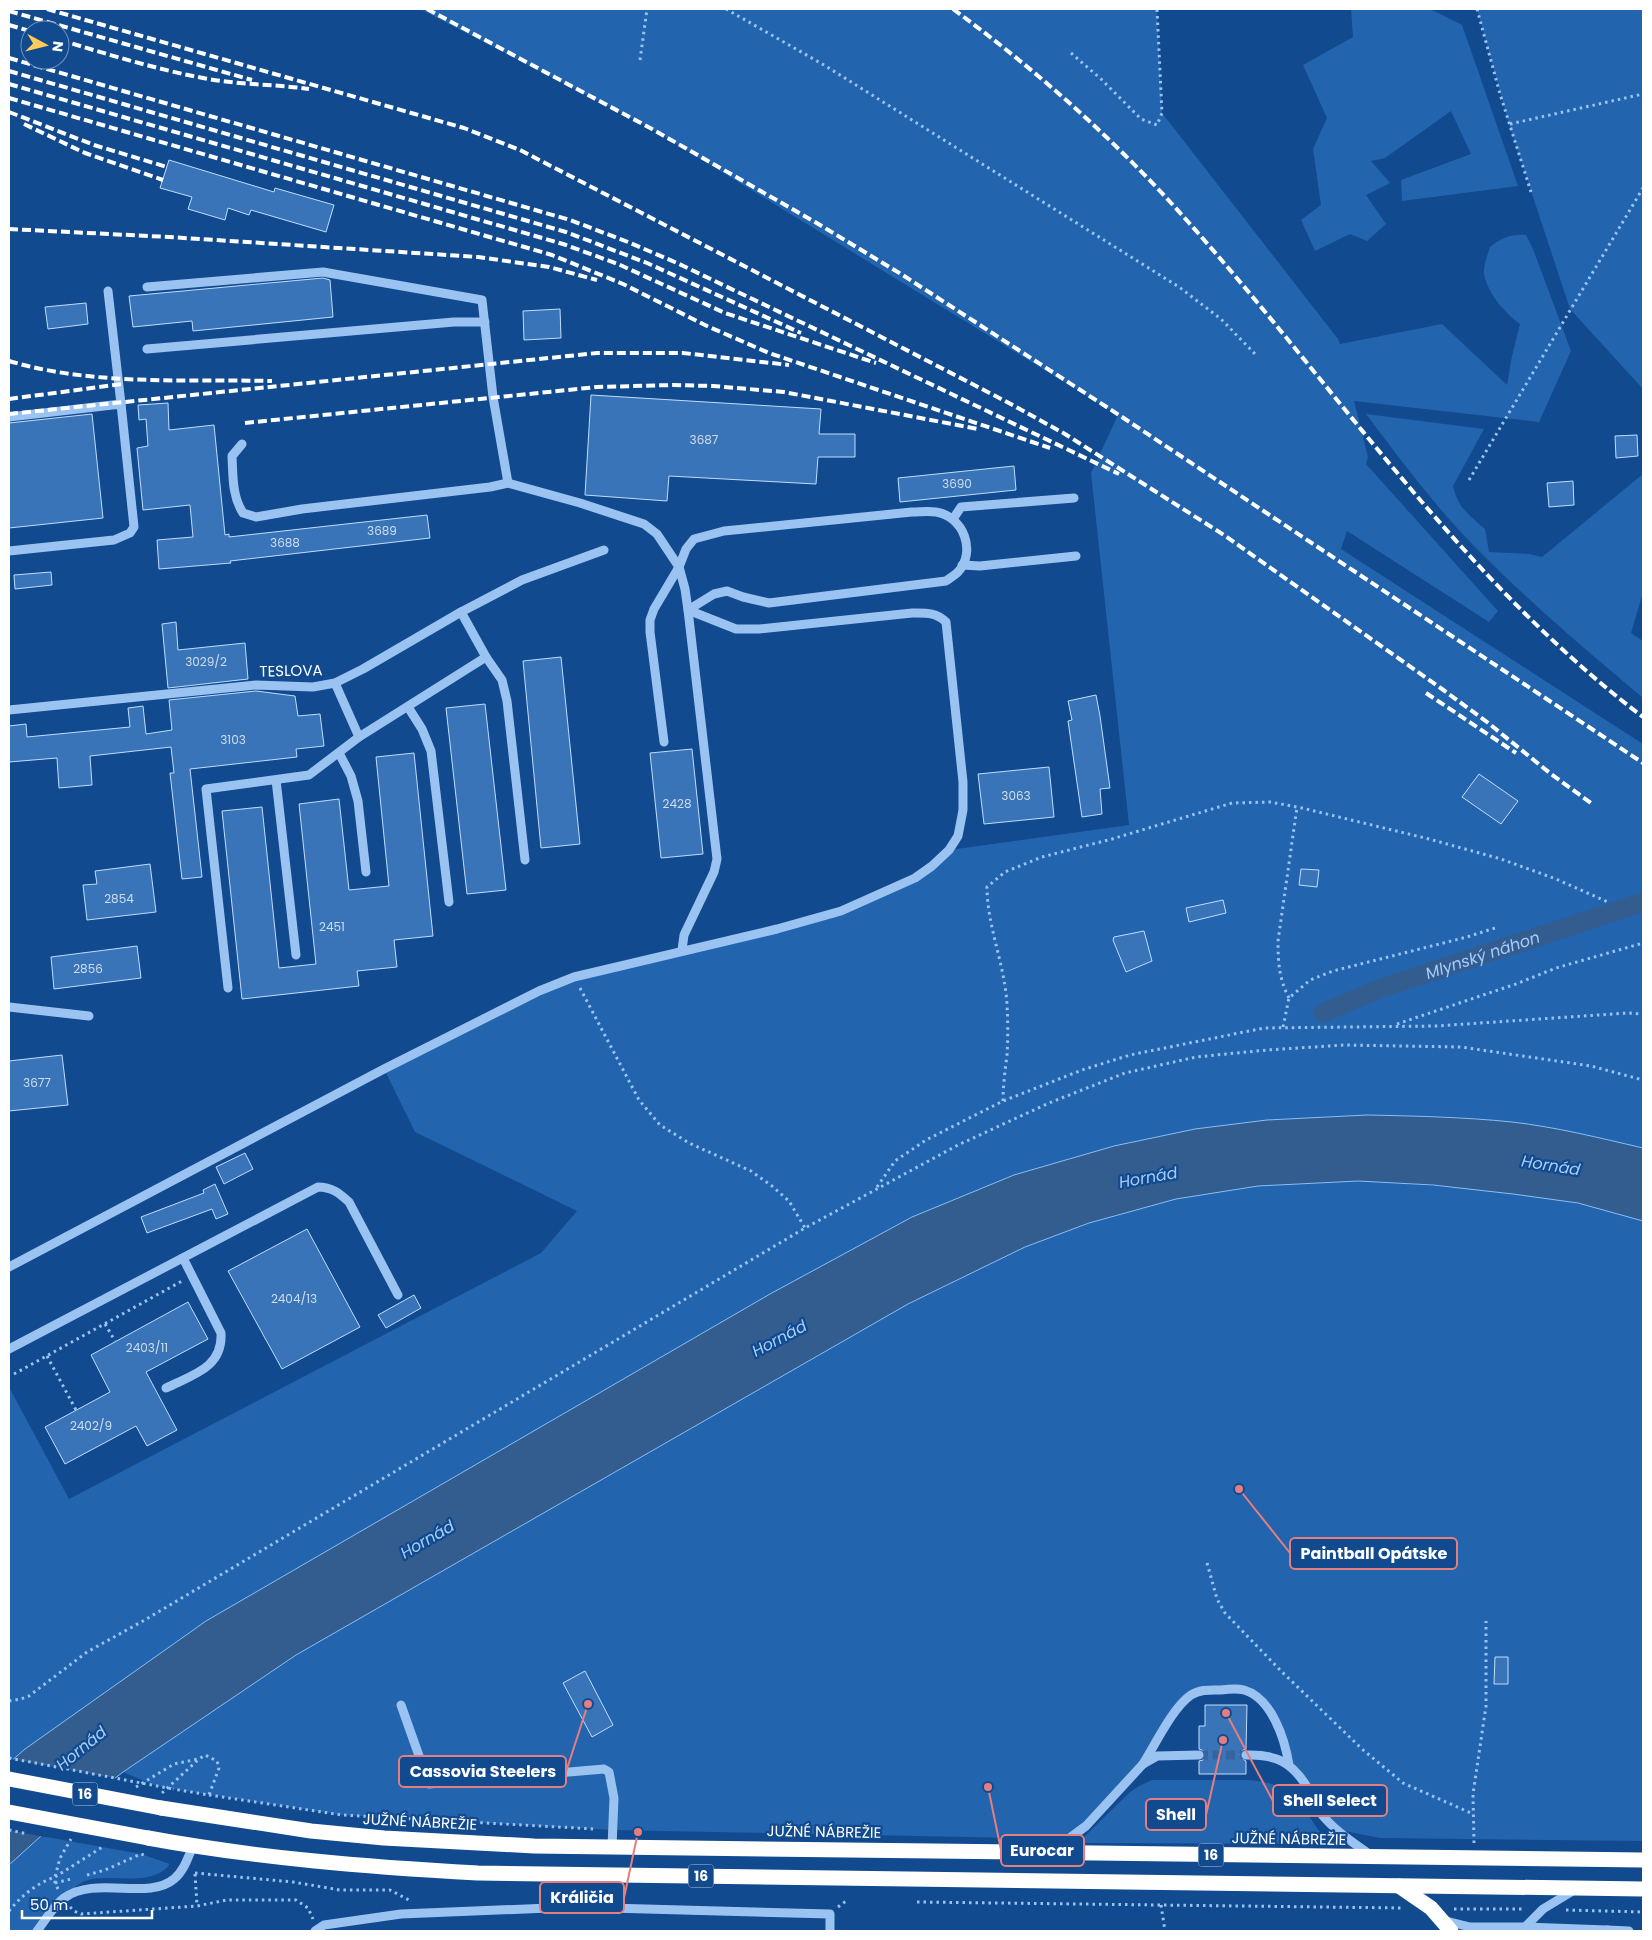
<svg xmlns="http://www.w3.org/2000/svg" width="1652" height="1940" font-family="Poppins,sans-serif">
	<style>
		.green { fill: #2264ae }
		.water { fill: #335d8f; stroke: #8bbff6 }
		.pier { fill: #114a8e }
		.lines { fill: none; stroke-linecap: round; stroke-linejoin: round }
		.canal { stroke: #335d8f; stroke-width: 19 }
		.building { fill: #3974b8; stroke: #c1ddfd }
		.minor-tunnel { stroke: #35659f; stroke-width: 9; stroke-dasharray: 9 4.5; stroke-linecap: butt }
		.path { stroke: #9ac3f2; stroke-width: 3; stroke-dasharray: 2.5 4; stroke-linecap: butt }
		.minor { stroke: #9ac3f2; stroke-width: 9 }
		.highway { stroke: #fff; stroke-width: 15 }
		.rail { stroke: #fff; stroke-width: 4; stroke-dasharray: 9 4; stroke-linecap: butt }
		.path-bridge { stroke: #9ac3f2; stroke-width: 3; stroke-dasharray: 2.5 4; stroke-linecap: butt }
		.highway-bridge { stroke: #fff; stroke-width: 15 }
		.labels { text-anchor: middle; stroke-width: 4.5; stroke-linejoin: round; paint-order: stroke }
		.number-label { font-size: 12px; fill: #cedced }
		.shield { fill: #114a8e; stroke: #b8c9dd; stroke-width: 1 }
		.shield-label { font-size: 14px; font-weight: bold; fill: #fff }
		.street-label { font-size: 15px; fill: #fff; stroke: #114a8e }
		.water-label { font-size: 16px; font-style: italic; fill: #a6cdf9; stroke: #114a8e }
		.leader { fill: none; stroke: #e67e7e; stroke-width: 2 }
		.callout-dot { fill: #e67e7e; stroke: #114a8e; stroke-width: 2 }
		.callout { fill: #114a8e; stroke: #e67e7e; stroke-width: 2 }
		.callout-label { font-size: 16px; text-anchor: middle; font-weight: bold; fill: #fff }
	</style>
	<rect width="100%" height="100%" fill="#114a8e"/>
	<g class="green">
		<path d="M420 9H1157L1162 113 1338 339 1340 344 1442 324 1507 385 1512 356 1520 324C1504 312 1488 294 1484 274 1483 266 1488 254 1490 247 1502 238 1510 234 1526 235L1533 249 1571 351 1539 422 1354 401 1368 457 1366 464 1498 611 1489 622 1347 531 1341 549 1643 744V1148L1577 1133 1514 1122 1451 1117 1367 1115 1267 1120 1195 1129 1114 1146 1014 1175 912 1217 770 1294 206 1621 13 1759 9 1758V1387L69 1499 541 1253 577 1211 415 1132 384 1069 539 991 841 911 915 878 949 850 1129 825 1091 473 1118 415 652 129Z"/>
		<polygon points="1351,9 1430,9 1462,25 1518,186 1402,201 1401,180 1471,154 1451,111 1385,158 1371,161 1390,183 1366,195 1386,224 1367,241 1350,234 1315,251 1301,220 1321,205 1313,149 1327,118 1303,65 1353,37"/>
		<polygon points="1477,9 1643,9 1643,389 1570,309 1509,124"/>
		<path d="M1366 414 1484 429 1453 486C1458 508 1469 515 1485 529L1489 552 1529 554 1542 557 1643 474V592L1631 633 1643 641V698C1585 649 1527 600 1474 546 1434 505 1400 459 1366 414Z"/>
		<path d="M1358 1181C1431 1185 1504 1190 1576 1203 1599 1207 1621 1215 1643 1221V1841L1380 1838 1335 1829 1289 1765 1266 1705 1243 1689 1191 1694 1143 1764 1070 1839 613 1830 342 1815 173 1789 154 1785 123 1772 296 1655 908 1304 1025 1247 1089 1223 1176 1199 1258 1186Z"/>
		<path d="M1152 1780H1247C1277 1782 1293 1789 1309 1816 1315 1825 1320 1834 1329 1840L1327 1844 1085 1843 1083 1838 1130 1792 1139 1786Z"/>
		<path d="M41 1836 141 1854 170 1864C151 1889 110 1872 85 1881 68 1888 49 1917 37 1931H9V1865Z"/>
	</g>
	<path class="water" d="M1367 1115C1415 1116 1463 1117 1512 1122 1556 1127 1600 1138 1643 1148V1221L1578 1203 1513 1194 1433 1185 1358 1181 1258 1186 1176 1199 1089 1223 1025 1247 908 1304 296 1655 123 1772 41 1836 9 1865V1763L25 1749 206 1621 770 1294 912 1217 1014 1175 1114 1146 1195 1129 1267 1120Z"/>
	<polygon class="pier" points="11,1759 119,1779 44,1837 9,1830 9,1760"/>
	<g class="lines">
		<path class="canal" id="s1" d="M1323 1013 1379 989 1643 902"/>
	</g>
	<g class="building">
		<polygon points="169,160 274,192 275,188 334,205 326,232 251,210 249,215 228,208 225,220 188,209 192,197 160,188"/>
		<polygon points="323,278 330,280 333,317 193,331 192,321 133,327 129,296"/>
		<polygon points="86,303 88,324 48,329 45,307"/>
		<polygon points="560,309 561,338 524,340 523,311"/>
		<polygon points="591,395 821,409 819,434 855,434 855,457 818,457 816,484 669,476 667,501 585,495"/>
		<polygon points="168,403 169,430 214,425 225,535 229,534 229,537 427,515 430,538 230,561 231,563 159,569 157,540 193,537 190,505 143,510 137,448 148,446 146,419 139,420 138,405"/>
		<polygon points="92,414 103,518 9,528 9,423"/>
		<polygon points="1637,435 1638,456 1616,458 1615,436"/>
		<polygon points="1014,466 1016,490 900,502 898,478"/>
		<polygon points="1573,481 1574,505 1549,507 1547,483"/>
		<polygon points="51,572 52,585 15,589 14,575"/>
		<polygon points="176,622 178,650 245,643 248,679 168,688 162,624"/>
		<polygon points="561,657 580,844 541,848 523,661"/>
		<polygon points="256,691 295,696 298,716 320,714 324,746 296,749 297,757 190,769 202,877 182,879 170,773 174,773 171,747 90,756 92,785 59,788 57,758 9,762 9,726 26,724 27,737 130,727 128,708 143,706 146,734 172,730 169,700"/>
		<polygon points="1096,695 1100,716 1110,788 1100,789 1102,814 1082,817 1068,721 1072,720 1068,701"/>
		<polygon points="485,704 506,890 467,894 446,708"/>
		<polygon points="692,749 703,854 661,858 650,753"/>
		<polygon points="414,753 433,936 394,940 397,967 357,971 359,986 242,999 222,811 262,807 279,968 316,964 299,804 339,799 349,890 389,886 376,757"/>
		<polygon points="1049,767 1054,817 984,824 978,774"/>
		<polygon points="1479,774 1518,801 1501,824 1462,797"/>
		<polygon points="150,864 156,912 87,920 83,885 97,884 95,871"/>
		<polygon points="1301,869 1319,870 1317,887 1299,885"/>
		<polygon points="1223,900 1226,913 1189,922 1186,908"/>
		<polygon points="1144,931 1152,961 1126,972 1113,940 1114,937"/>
		<polygon points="137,946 141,978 54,989 51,957"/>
		<polygon points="62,1055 68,1105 9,1111 9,1061"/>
		<polygon points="245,1153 253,1169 224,1184 216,1167"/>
		<polygon points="215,1184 228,1214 216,1219 212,1209 147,1233 141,1217 204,1193 203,1190"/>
		<polygon points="307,1229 360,1327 282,1369 228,1271"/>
		<polygon points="414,1295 421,1308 386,1328 378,1315"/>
		<polygon points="188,1302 208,1339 146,1372 177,1430 147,1446 136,1426 65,1464 45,1427 110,1392 91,1355"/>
		<polygon points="1495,1657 1508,1657 1508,1684 1494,1684"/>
		<polygon points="585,1671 613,1725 592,1737 563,1683"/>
		<polygon points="1205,1705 1247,1705 1246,1749 1243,1750 1240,1754 1241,1758 1246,1761 1246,1774 1199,1774 1199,1761 1203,1760 1205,1755 1204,1751 1199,1749 1199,1726 1205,1726"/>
	</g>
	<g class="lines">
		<polyline class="minor-tunnel" points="1199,1755 1246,1755"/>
		<g class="path">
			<polyline points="726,9 824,65 1179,287 1221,319 1256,355"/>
			<polyline points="1477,9 1500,94 1531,192"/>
			<polyline points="1071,53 1101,79 1141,119 1157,125 1162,113 1157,9"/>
			<polyline points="640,60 647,9"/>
			<polyline points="1510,124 1643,94"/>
			<polyline points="1469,480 1643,188"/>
			<polyline points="580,988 639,1100 660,1125 689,1143 751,1171 772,1186 789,1201 805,1228"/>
			<path d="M1289 998C1279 979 1278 962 1278 941L1297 807"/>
			<polyline points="1397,1024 1516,984 1556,968 1643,943"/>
			<polyline points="1283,1027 1289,998 1310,980 1333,971 1467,937 1495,928"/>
			<path d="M1003 1101C1003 1086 1005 1071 1007 1055 1008 1039 1008 1021 1007 1005 1005 965 987 926 987 887L1005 872 1042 857 1112 839 1232 803 1270 802 1302 808 1429 839 1501 859 1556 879 1610 903"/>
			<polyline points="877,1187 895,1161 926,1140 1003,1101 1082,1070 1130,1055 1264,1028 1436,1026 1628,1013 1643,1014"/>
			<polyline points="105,1324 115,1341"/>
			<polyline points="47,1356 76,1410"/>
			<polyline points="14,1374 182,1281"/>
			<polyline points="1207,1563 1217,1599 1225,1613 1281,1671 1362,1749 1403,1783 1473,1814"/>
			<polyline points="9,1701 21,1699 29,1696 87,1652 143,1621 805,1228 958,1145 1049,1103 1125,1073 1196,1057 1267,1050 1344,1045 1461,1047 1591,1066 1643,1080"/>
			<polyline points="136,1787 174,1764 198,1759"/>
			<polyline points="162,1793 199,1759 205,1755 217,1761 219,1768 209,1795 173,1789"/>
			<polyline points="209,1795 342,1815 594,1829"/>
			<polyline points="1474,1843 1473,1794 1486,1706 1486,1621"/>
			<polyline points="195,1873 293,1882 340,1890 390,1890 409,1900"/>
			<polyline points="195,1874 197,1905"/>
			<polyline points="87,1875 105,1870 141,1854 144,1855"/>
			<polyline points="55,1883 71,1879"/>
			<polyline points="58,1889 55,1883 55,1877 104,1846"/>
			<polyline points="917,1902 1403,1908"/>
			<polyline points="1161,1905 1165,1931"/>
			<polyline points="70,1907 74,1911 81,1914 197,1906 227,1900 296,1900 308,1908 313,1919"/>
			<polyline points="838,1907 846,1901"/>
			<polyline points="1454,1909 1525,1909"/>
			<polyline points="1566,1910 1643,1912"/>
			<path d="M9 1911C21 1896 37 1883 55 1877L60 1858 71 1839"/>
		</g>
		<g class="minor">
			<polyline points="147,287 323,272 482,300 493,397 508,483"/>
			<polyline points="108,291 121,404"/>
			<polyline points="147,349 454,322 485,322"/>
			<polyline points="9,417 121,404 134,527 130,533 114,540 9,551"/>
			<polyline points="953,519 961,507 1074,498"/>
			<polyline points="962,565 980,566 1076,556"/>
			<polyline points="461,612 486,657"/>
			<polyline points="408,707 422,729 431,751 449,902"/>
			<polyline points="9,710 256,685 313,687 335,683 363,669 461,612 522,580 604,550"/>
			<polyline points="359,737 486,657 502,680 507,701 525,860"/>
			<path d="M664 742 650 632V620L654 609 679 567 686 549 694 539 724 531 912 512C920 512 928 511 936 512 963 516 977 551 958 572 955 575 950 578 946 581L769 603 743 597 727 591 714 594 688 610 717 859 714 872 684 935 682 950"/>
			<polyline points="339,753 351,776 358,801 366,872"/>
			<polyline points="276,780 296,955"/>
			<polyline points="228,988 206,789 309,775 359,737 335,683"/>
			<polyline points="9,1007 89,1016"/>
			<path d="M9 1267 384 1069 539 991 574 977 777 929 841 911 915 878 932 866 949 850 958 836 963 810V782L946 622C936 612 926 613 912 613L759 629H736L688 610 685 589 679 567 657 534 644 524 580 503 508 483 490 487 302 509 256 517 243 513C232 496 233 476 232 456L242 444"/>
			<path d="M9 1349 318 1187C332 1187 339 1193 349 1202L398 1295"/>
			<path d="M166 1388C192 1375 223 1368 221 1333L183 1258"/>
			<polyline points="401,1705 429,1784 604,1769 609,1772 614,1798 612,1847"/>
			<path d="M1246 1755C1275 1754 1292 1762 1307 1787 1311 1795 1314 1804 1319 1811 1333 1830 1354 1843 1372 1856"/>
			<path d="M1143 1764C1155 1745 1173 1707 1191 1695 1200 1689 1211 1690 1221 1690 1228 1689 1237 1688 1244 1690 1272 1698 1285 1740 1289 1765"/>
			<polyline points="1052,1851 1086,1826 1143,1764 1157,1756 1199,1755"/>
			<polyline points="1442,1920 1470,1927 1525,1927 1543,1909 1576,1889"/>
			<polyline points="1525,1927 1607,1930 1607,1931"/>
			<polyline points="1607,1930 1629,1931"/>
			<path d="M37 1931C45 1921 53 1906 64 1898 96 1875 148 1901 174 1879 184 1871 188 1857 193 1846"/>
			<polyline points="315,1931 324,1925 401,1914 573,1907 830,1914 830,1931"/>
		</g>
		<g class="highway">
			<polyline points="161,1808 311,1831 384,1838 534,1846 1643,1860"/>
			<path d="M148 1838C257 1858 367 1867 478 1873L1643 1889"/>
			<polyline points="1399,1886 1431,1908 1451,1931"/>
		</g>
		<g class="rail">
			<polyline points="47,9 464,128 520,150 1007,402 1065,434 1224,535 1442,689 1487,722 1551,774 1591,803"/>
			<polyline points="427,9 652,129 815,222 901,274 1119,415 1643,763"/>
			<path d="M953 9C1032 67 1106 132 1172 204 1329 376 1456 575 1643 717"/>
			<polyline points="9,11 252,80"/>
			<polyline points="9,25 30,31"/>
			<path d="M60 40C107 54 155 69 203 78 239 85 274 84 309 89"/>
			<polyline points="9,58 570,220 628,242 677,263 1119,474"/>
			<polyline points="9,71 566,232 647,263 801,333"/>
			<polyline points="9,84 563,244 618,264 725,313 876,363"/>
			<polyline points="9,98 552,255 623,284 707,326 769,353 1050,448"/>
			<polyline points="9,112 94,145 167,167"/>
			<polyline points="24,124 85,153 163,180"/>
			<polyline points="9,229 169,237 478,257 549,267 597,280"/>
			<path d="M9 361C94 386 184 379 272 381"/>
			<polyline points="9,399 122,384"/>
			<polyline points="9,414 597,353 683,353 789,365"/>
			<polyline points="245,423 597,387 673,385 713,386 784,392 978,429"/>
			<polyline points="1426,693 1516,753"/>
		</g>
		<g class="path-bridge">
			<polyline points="9,1758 173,1789"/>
			<polyline points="9,1830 28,1834"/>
		</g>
		<g class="highway-bridge">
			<polyline points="9,1779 161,1808"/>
			<polyline points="9,1812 148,1838"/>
		</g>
	</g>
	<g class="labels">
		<g class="number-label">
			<text x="704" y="444">3687</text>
			<text x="957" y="488">3690</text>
			<text x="382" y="535">3689</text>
			<text x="285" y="547">3688</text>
			<text x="206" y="666">3029/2</text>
			<text x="233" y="744">3103</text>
			<text x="1016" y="800">3063</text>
			<text x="677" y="808">2428</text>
			<text x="119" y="903">2854</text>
			<text x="332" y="931">2451</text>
			<text x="88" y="973">2856</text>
			<text x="37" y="1087">3677</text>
			<text x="294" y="1303">2404/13</text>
			<text x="147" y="1352">2403/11</text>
			<text x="91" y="1430">2402/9</text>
		</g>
		<g class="shield">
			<rect x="72.5" y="1782.5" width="25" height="23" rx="4"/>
			<rect x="1198.5" y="1843.5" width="25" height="23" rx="4"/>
			<rect x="688.5" y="1864.5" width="25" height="23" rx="4"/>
		</g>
		<g class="shield-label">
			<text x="85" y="1799">16</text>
			<text x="1211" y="1860">16</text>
			<text x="701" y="1881">16</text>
		</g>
		<g class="street-label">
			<text transform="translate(291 671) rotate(-1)" y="5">TESLOVA</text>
			<text transform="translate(420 1822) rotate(3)" y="5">JUŽNÉ NÁBREŽIE</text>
			<text transform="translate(824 1832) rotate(1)" y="5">JUŽNÉ NÁBREŽIE</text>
			<text transform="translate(1289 1839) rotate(1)" y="5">JUŽNÉ NÁBREŽIE</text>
		</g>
		<g class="water-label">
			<text dy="6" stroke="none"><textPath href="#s1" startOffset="170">Mlynský náhon</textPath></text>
			<text transform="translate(1551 1165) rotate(9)" y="6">Hornád</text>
			<text transform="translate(1148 1177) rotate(-10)" y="6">Hornád</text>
			<text transform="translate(779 1338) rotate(-28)" y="6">Hornád</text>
			<text transform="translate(427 1539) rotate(-30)" y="6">Hornád</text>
			<text transform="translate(81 1748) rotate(-39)" y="6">Hornád</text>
		</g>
	</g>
	<path class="leader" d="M1239 1489L1290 1553M588 1704L566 1772M1226 1713L1273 1801M1223 1740L1206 1815M988 1787L1001 1850M638 1832L624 1898"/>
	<g class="callout-dot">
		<circle cx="1239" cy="1489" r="5"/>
		<circle cx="588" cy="1704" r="5"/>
		<circle cx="1226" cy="1713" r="5"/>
		<circle cx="1223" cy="1740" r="5"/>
		<circle cx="988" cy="1787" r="5"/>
		<circle cx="638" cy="1832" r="5"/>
	</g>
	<g class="callout">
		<rect x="1290" y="1538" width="167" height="31" rx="5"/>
		<rect x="399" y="1756" width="167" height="31" rx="5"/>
		<rect x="1273" y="1785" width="114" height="31" rx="5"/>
		<rect x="1146" y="1799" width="60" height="31" rx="5"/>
		<rect x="1001" y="1835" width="83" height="31" rx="5"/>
		<rect x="540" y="1882" width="84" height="31" rx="5"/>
	</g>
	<g class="callout-label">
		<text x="1374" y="1559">Paintball Opátske</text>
		<text x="483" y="1777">Cassovia Steelers</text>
		<text x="1330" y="1806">Shell Select</text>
		<text x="1176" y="1820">Shell</text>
		<text x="1042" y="1856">Eurocar</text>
		<text x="582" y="1903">Králičia</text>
	</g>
	<rect width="1652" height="1940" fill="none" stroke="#ffffff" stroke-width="20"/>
	<g transform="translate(45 45) rotate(97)"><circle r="24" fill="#114a8e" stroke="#7092bb"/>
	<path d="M0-4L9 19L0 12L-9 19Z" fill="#ffcc5b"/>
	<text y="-8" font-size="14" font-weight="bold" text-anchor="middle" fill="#ffffff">N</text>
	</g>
	<path d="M22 1910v8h130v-8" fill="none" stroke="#ffffff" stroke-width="2.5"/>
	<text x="30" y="1910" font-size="15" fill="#ffffff" stroke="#114a8e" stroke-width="4" paint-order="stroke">50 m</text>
</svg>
